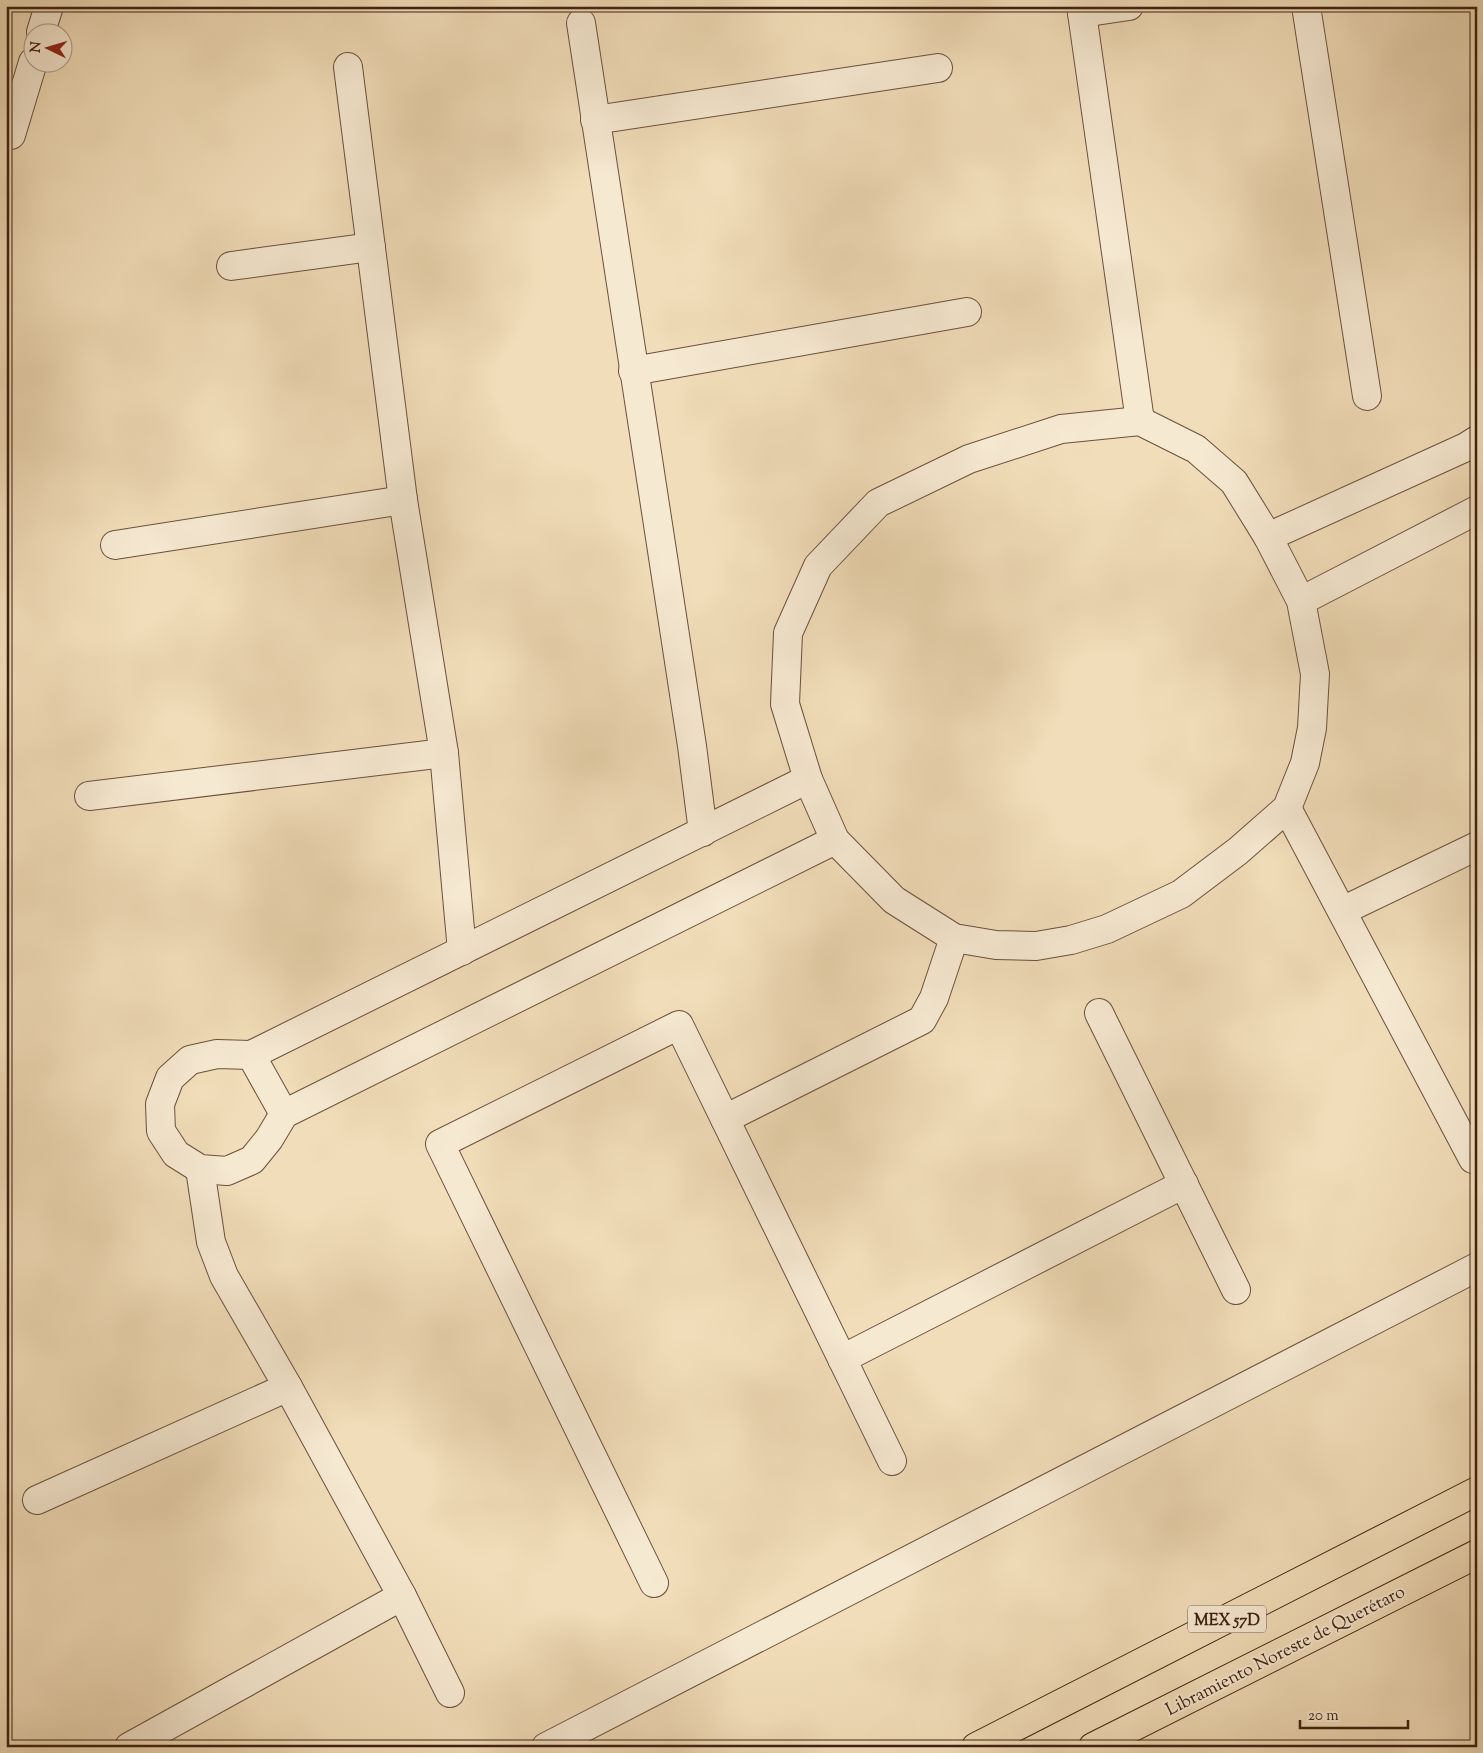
<svg xmlns="http://www.w3.org/2000/svg" width="1483" height="1753" font-family="'Sorts Mill Goudy',serif">
	<style>
		.lines { fill: none; stroke-linecap: round; stroke-linejoin: round }
		.minor-casing { stroke: #6b503c; stroke-width: 30 }
		.highway-casing { stroke: #3e2112; stroke-width: 30 }
		.minor { stroke: #f6e9d2; stroke-width: 28 }
		.highway { stroke: #f1ddb9; stroke-width: 28 }
		.labels { text-anchor: middle; stroke-width: 4; stroke-linejoin: round; paint-order: stroke }
		.shield { fill: #f6e9d2; stroke: #755d4c; stroke-width: 1 }
		.shield-label { font-size: 16px; font-weight: bold; fill: #3e2112 }
		.street-label { font-size: 18px; fill: #3e2112; stroke: #f6e9d2 }
	</style>
	<rect width="100%" height="100%" fill="#f1ddb9"/>
	<filter id="stains"><feTurbulence type="fractalNoise" baseFrequency=".004" numOctaves="4"/><feColorMatrix values="0 0 0 0 .2 0 0 0 0 .09 0 0 0 0 .02 0 0 0 .5 -.17"/></filter>
	<radialGradient id="worn" r=".72"><stop offset=".6" stop-color="#630" stop-opacity="0"/><stop offset="1" stop-color="#630" stop-opacity=".3"/></radialGradient>
	<g class="lines">
		<g class="minor-casing">
			<g id="minor">
				<polyline points="1081,6 1140,421"/>
				<polyline points="1306,6 1367,396"/>
				<polyline points="1082,13 1129,6"/>
				<polyline points="581,23 692,746 703,832"/>
				<polyline points="41,32 49,6"/>
				<polyline points="348,67 403,500 444,753 462,951"/>
				<polyline points="595,120 938,68"/>
				<polyline points="11,135 33,62"/>
				<polyline points="231,266 371,247"/>
				<polyline points="633,371 967,312"/>
				<polygon points="1140,421 1196,449 1234,482 1268,537 1301,601 1315,674 1312,728 1305,763 1287,808 1238,851 1181,894 1107,929 1071,940 1036,946 996,945 954,938 894,900 835,840 808,779 785,704 788,633 818,566 878,503 969,459 1061,429"/>
				<polyline points="1268,537 1466,447 1477,440"/>
				<polyline points="115,545 403,500"/>
				<polyline points="1301,601 1477,510"/>
				<polyline points="808,779 251,1055 217,1054 190,1060 170,1078 160,1104 161,1131 176,1154 200,1169 227,1171 252,1160 269,1139 284,1114 835,840"/>
				<polyline points="89,796 444,753"/>
				<polyline points="1287,808 1473,1159"/>
				<polyline points="1342,911 1477,846"/>
				<polyline points="1099,1013 1236,1290"/>
				<polyline points="251,1055 284,1114"/>
				<polyline points="725,1119 922,1020 934,998 954,938"/>
				<polyline points="200,1169 211,1242 224,1276 288,1387 402,1596 450,1693"/>
				<polyline points="842,1359 1184,1184"/>
				<polyline points="37,1500 288,1387"/>
				<polyline points="654,1583 440,1144 679,1025 892,1461"/>
				<polyline points="129,1747 402,1596"/>
				<polyline points="546,1747 1477,1267"/>
			</g>
		</g>
		<g class="highway-casing">
			<g id="highway">
				<polyline points="976,1747 1477,1491"/>
				<polyline points="1093,1747 1477,1554"/>
			</g>
		</g>
		<use href="#minor" class="minor"/>
		<use href="#highway" class="highway"/>
	</g>
	<g class="labels">
		<rect class="shield" x="1188" y="1605.5" width="78" height="27" rx="4"/>
		<g class="shield-label">
			<text x="1227" y="1625">MEX 57D</text>
		</g>
		<g class="street-label">
			<text transform="translate(1285 1650) rotate(-27)" y="6">Libramiento Noreste de Querétaro</text>
		</g>
	</g>
	<rect width="1483" height="1753" fill="none" stroke="#f1ddb9" stroke-width="25"/>
	<rect x="8" y="8" width="1468" height="1738" fill="none" stroke="#3e2112" stroke-width="2.5"/>
	<rect x="12" y="12" width="1458" height="1728" fill="none" stroke="#3e2112"/>
	<g transform="translate(48 48) rotate(275)"><circle r="24" fill="#f6e9d2" stroke="#ac9985"/>
	<path d="M0-4L9 19L0 12L-9 19Z" fill="#8f2418"/>
	<text y="-8" font-size="14" font-weight="bold" text-anchor="middle" fill="#3e2112">N</text>
	</g>
	<path d="M1300 1720v8h108v-8" fill="none" stroke="#3e2112" stroke-width="2.5"/>
	<text x="1308" y="1720" font-size="15" fill="#3e2112" stroke="#f6e9d2" stroke-width="4" paint-order="stroke">20 m</text>
	<rect width="100%" height="100%" filter="url(#stains)"/>
	<rect width="100%" height="100%" fill="url(#worn)"/>
</svg>
